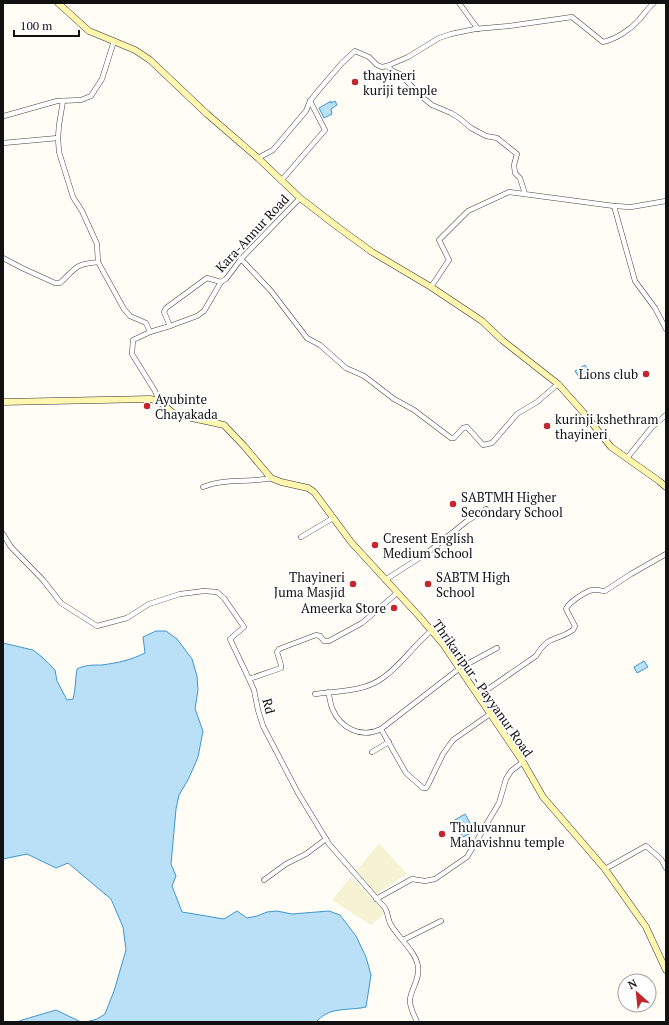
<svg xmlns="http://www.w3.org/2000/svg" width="669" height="1025" font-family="'PT Serif',serif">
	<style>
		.farmland { fill: #f6f3d4 }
		.water { fill: #b9e0f7; stroke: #3f96cf }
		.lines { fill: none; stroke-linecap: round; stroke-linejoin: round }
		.minor-casing { stroke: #444; stroke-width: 5.5 }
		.secondary-casing { stroke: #333; stroke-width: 7 }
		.minor { stroke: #fff; stroke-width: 4.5 }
		.secondary { stroke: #fff6b0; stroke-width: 6 }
		.poi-dot { fill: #c4262e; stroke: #fff; stroke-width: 1.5 }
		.labels { text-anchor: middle; stroke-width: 4; stroke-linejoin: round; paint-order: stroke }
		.poi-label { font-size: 13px; fill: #111; stroke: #fff; text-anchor: start }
		.street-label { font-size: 13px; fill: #111; stroke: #fff }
	</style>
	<rect width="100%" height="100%" fill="#fffdf5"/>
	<g class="farmland">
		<polygon points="379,843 407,874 376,894 357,870"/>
		<polygon points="351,877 385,913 371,925 332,900"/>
	</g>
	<g class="water">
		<polygon points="331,101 331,103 335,101 337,105 331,109 332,114 324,118 319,108"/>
		<polygon points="585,365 591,374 581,380 575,371"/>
		<path d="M156 631H166L177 639 192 659 197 676 198 690 195 709 203 731 198 757 189 778 179 795 176 809 171 864 176 876 172 886 182 912 224 919 237 911 247 918 257 916 267 912 277 911 292 914 329 911 340 915 356 936 366 957 371 975 366 1007C354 1010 336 1008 326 1014 322 1016 319 1019 316 1022H86L97 1019 105 1014 114 991 126 950 123 927 111 899 68 863 56 868 27 854 3 859V643L33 650 42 657 55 670 57 681 67 700 73 699C76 689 75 679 77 669 85 665 92 665 102 665 117 663 131 660 145 653L143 637Z"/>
		<polygon points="644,661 648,667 637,673 634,667"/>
		<polygon points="465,814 474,830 471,831 471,833 463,837 458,830 456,831 452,823 454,822 453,821"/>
		<polygon points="56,1010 81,1022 17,1022 22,1020"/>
	</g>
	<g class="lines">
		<g class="minor-casing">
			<g id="minor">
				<polyline points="459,3 478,29"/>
				<polyline points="387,66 393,71 400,74 422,97 432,105 451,113 459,118 471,128 486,136 497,138 517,154 514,165 515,173 520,178 525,194"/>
				<polyline points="4,116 57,101 81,100 91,96 102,79 114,41"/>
				<polyline points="3,143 58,138"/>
				<path d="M258 158 273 150 306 111 310 101 318 91 342 63 355 51 369 57 377 65 382 67 387 66 408 57 439 38 451 34 475 29 509 26 572 17 603 42C616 39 630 30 639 20 644 14 648 8 654 3"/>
				<polyline points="281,181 325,130 310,101"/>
				<polyline points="614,206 635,281 655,308 666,329"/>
				<path d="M3 258 22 268 55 283H60C76 268 75 264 98 262L97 244 82 211 73 197 59 152 58 138 59 125 63 101"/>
				<polyline points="241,259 271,291 307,338 320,345 346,368 364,376 394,399 414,410 451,438 454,438 463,428 467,427 483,445 492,443 517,414 537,402 558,384"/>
				<polyline points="98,262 124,309 130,316 146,323 150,332"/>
				<polyline points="431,287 449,260 439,240 468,211 509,192 614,206 631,207 666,201"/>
				<polyline points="170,326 197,316 204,311 221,282"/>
				<polyline points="159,401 155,391 132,354 133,340 150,332 170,326 164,312 166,308 207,278 221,282 226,279 241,259 300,198"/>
				<polyline points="627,458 652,427 666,415"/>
				<path d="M203 487C225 478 248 483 271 478"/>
				<polyline points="3,534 11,547 43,580 61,603 97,626 127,618 149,604 180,594 204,591 217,592 224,598 244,627 230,639 249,679"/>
				<polyline points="301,537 333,518"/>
				<polyline points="385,580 427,553 467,521 486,509"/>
				<path d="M397 593 362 623 329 641H324L320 636 316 635 279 649 277 652 281 665V668L249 679 254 690 258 710 263 726 298 793 329 844 385 908C388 913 388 919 390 923 397 937 415 950 418 966 420 979 412 987 410 999 409 1006 414 1015 417 1022"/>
				<path d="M328 692C330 697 330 703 332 708 340 728 361 739 381 729"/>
				<path d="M315 694C338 691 365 692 384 677 402 664 414 645 431 631"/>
				<path d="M478 696 536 656C549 634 556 642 573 630L575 626 566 609C569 602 585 592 592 590 596 589 601 591 605 591L631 574 666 554"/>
				<polyline points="490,714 453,740 443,754 428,785 426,788 423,788 406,773 381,729 460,668 497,648"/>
				<polyline points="372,752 389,742"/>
				<polyline points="605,869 646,846 661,859 666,868"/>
				<polyline points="264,880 286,864 306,854 326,839"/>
				<polyline points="376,899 412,879 425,881 435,879 467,857 499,803 506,779 511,771 523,762"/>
				<polyline points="403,940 441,921"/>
			</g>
		</g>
		<g class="secondary-casing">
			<g id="secondary">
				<polyline points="58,3 89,31 135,50 150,60 207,114 258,158 300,198 339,228 372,252 431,287 482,321 502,340 558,384 583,412 611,447 659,481 666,487"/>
				<polyline points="3,402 150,399 159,401 173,413 178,415 224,425 244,446 271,478 281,482 308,488 314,492 351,542 418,615 443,644 523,762 543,797 605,869 646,927 666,970"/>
			</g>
		</g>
		<use href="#minor" class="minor"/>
		<use href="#secondary" class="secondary"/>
	</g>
	<g class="poi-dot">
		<circle cx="355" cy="82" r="4"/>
		<circle cx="646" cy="374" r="4"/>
		<circle cx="147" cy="406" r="4"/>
		<circle cx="547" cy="426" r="4"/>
		<circle cx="453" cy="504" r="4"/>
		<circle cx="375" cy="545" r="4"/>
		<circle cx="353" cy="584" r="4"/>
		<circle cx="428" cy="584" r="4"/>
		<circle cx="394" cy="608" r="4"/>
		<circle cx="442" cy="834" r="4"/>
	</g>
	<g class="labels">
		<g class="poi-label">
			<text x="363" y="80">thayineri<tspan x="363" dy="15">kuriji temple</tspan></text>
			<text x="638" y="379" text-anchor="end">Lions club</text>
			<text x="155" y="404">Ayubinte<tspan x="155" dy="15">Chayakada</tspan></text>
			<text x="555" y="424">kurinji kshethram<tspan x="555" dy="15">thayineri</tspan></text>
			<text x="461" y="502">SABTMH Higher<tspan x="461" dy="15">Secondary School</tspan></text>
			<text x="383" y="543">Cresent English<tspan x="383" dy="15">Medium School</tspan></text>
			<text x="345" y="582" text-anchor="end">Thayineri<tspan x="345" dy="15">Juma Masjid</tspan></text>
			<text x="436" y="582">SABTM High<tspan x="436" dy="15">School</tspan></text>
			<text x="386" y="613" text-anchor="end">Ameerka Store</text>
			<text x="450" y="832">Thuluvannur<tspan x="450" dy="15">Mahavishnu temple</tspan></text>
		</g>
		<g class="street-label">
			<text transform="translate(252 233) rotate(-47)" y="5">Kara-Annur Road</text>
			<text transform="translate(483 688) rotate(55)" y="5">Thrikaripur - Payyanur Road</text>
			<text transform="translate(269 706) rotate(76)" y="5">Rd</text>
		</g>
	</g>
	<rect width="669" height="1025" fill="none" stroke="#111111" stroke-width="8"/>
	<g transform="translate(637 993) rotate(333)"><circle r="19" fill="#ffffff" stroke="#a0a0a0"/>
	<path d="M0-3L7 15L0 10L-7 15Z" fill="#c4262e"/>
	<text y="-6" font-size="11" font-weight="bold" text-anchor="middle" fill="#111111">N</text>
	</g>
	<path d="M14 30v6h65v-6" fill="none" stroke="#111111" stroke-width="2"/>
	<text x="20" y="30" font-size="12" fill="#111111" stroke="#ffffff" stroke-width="3" paint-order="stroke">100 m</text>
</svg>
